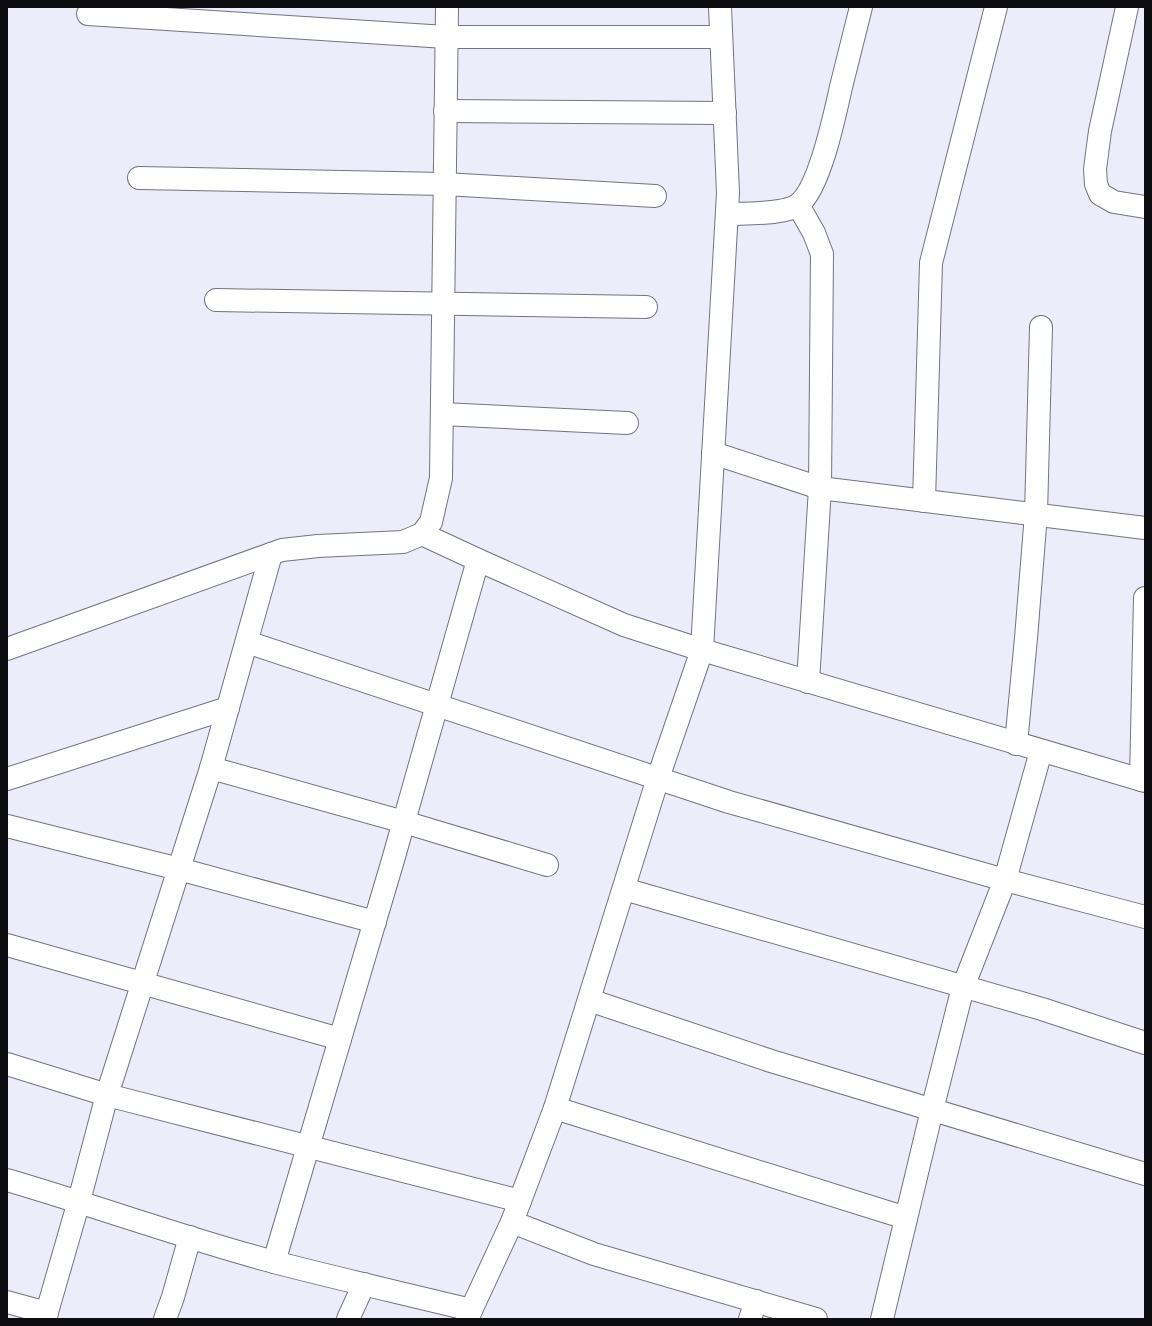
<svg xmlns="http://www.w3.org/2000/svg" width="1152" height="1326" font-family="'Golos Text',sans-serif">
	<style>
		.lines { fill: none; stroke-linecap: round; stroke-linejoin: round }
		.minor-casing { stroke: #747380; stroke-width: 24 }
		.minor { stroke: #fff; stroke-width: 22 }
	</style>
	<rect width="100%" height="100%" fill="#ececfa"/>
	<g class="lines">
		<g class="minor-casing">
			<g id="minor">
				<polyline points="1127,7 1100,131 1095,169 1096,184 1100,194 1114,202 1145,207"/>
				<polyline points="88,14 446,37 721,37"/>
				<polyline points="445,111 725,113"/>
				<polyline points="139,178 444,184 655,196"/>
				<polyline points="798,205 814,233 822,254 820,488 808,682"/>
				<path d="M727 214C745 213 786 215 799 204 820 187 835 114 841 87 848 60 854 34 861 7"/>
				<polyline points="216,300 646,307"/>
				<polyline points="442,414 627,423"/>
				<polyline points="713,453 820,488 1145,528"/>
				<polyline points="924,501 931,263 996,7"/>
				<polyline points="422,534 478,560 624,625 702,650 1145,781"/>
				<polyline points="247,642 729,802 1005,880 1145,917"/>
				<polyline points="7,649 282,550 318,546 403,542 422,534 431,522 441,478 447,7"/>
				<polyline points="1016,744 1026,638 1036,514 1041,327"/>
				<polyline points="211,768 404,822 547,865"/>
				<polyline points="7,779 228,708"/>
				<polyline points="1141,780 1145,598"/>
				<polyline points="7,826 179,869 375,922"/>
				<polyline points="624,889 1042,1009 1145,1043"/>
				<polyline points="7,945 340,1039"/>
				<polyline points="589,1000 771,1061 1145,1174"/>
				<polyline points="7,1064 107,1095 520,1201"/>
				<polyline points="555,1108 906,1218"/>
				<path d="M7 1180C96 1206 184 1238 274 1262 339 1279 406 1294 471 1310"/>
				<polyline points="512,1222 594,1254 816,1319"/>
				<polyline points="274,1262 393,860 478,560"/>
				<polyline points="7,1302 47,1313"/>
				<polyline points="45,1319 79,1201 107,1095 211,768 271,554"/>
				<polyline points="165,1319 173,1297 190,1237"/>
				<polyline points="348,1319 364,1284"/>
				<polyline points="467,1319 512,1222 555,1108 658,778 702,650 728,193 720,7"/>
				<polyline points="750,1319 756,1301"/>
				<polyline points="882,1319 932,1110 963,987 1005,880 1041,751"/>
			</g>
		</g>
		<use href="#minor" class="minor"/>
	</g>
	<rect width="1152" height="1326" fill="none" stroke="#0d0d11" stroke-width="16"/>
</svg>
